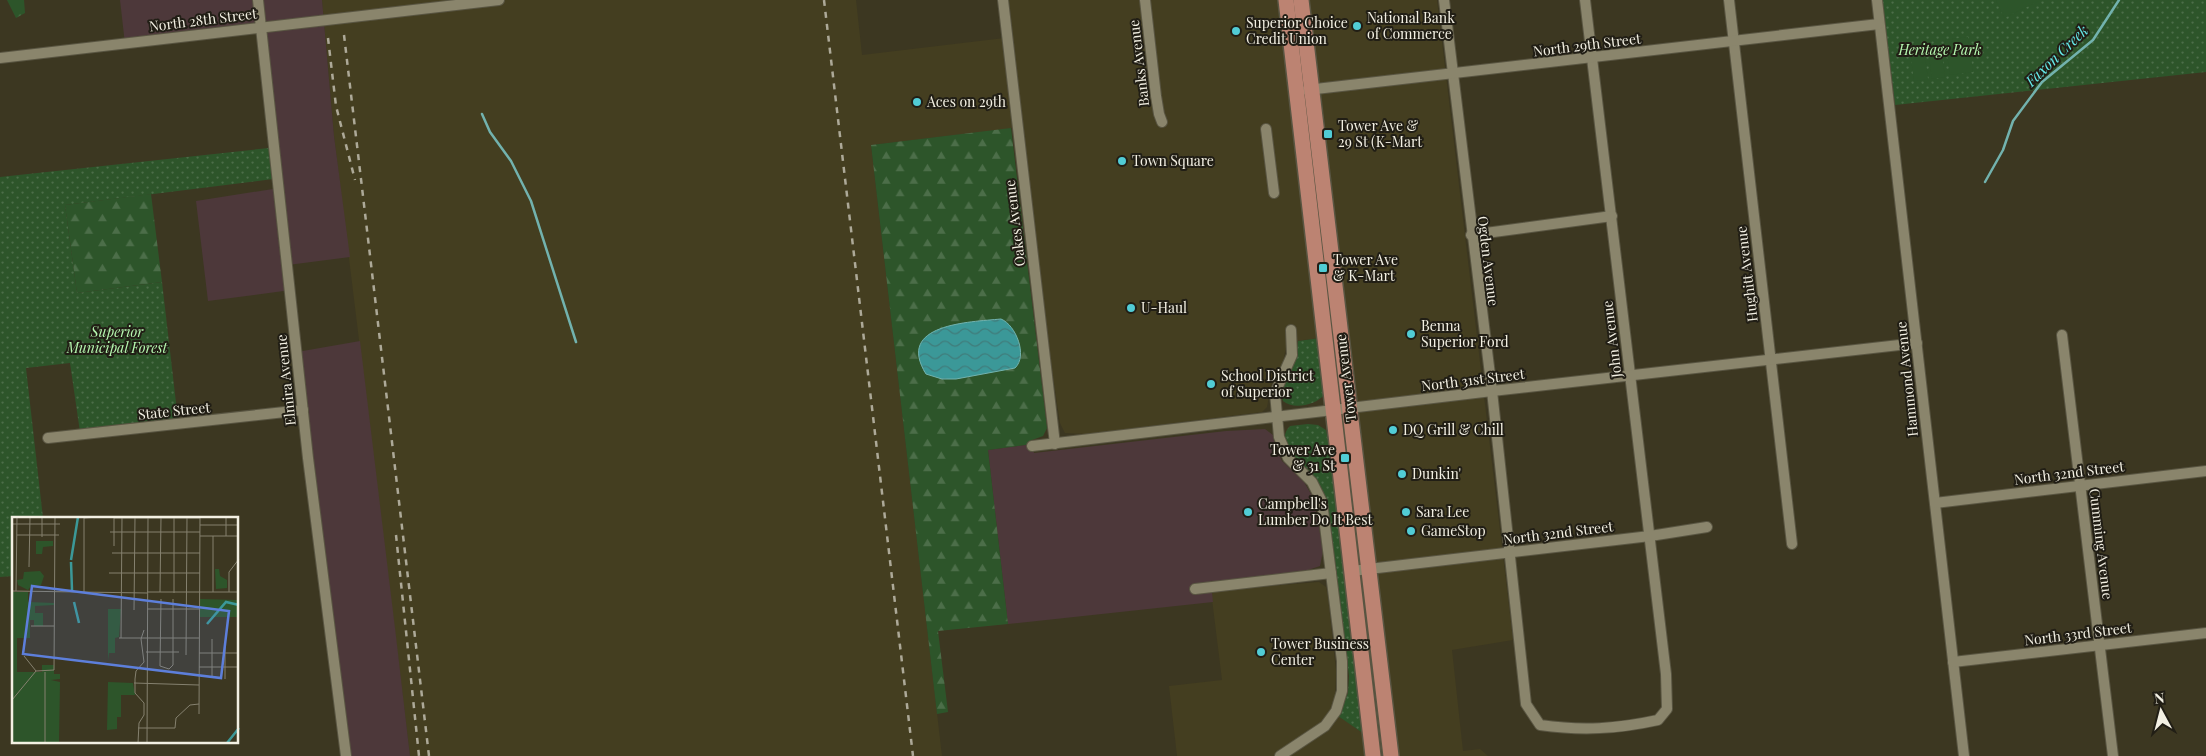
<svg xmlns="http://www.w3.org/2000/svg" width="2206" height="756" font-family="'Playfair Display',serif">
	<style>
		.built { fill: #443e20 }
		.industrial { fill: #4d383a }
		.grass { fill: url(#grass-dots) }
		.forest { fill: url(#forest-firs) }
		.pitch { fill: #2d552a }
		.water { fill: url(#water-waves); stroke: #72b2ae }
		.lines { fill: none; stroke-linecap: round; stroke-linejoin: round }
		.stream { stroke: #72b2ae; stroke-width: 2.5 }
		.minor-casing { stroke: #595542; stroke-width: 12 }
		.primary-casing { stroke: #595542; stroke-width: 18 }
		.minor { stroke: #8a856c; stroke-width: 10 }
		.primary { stroke: #bc8372; stroke-width: 15 }
		.rail { stroke: #ada998; stroke-width: 2.5; stroke-dasharray: 6 6; stroke-linecap: butt }
		.poi-dot { fill: #51ccd5; stroke: #211e15; stroke-width: 2 }
		.labels { text-anchor: middle; stroke-width: 4; stroke-linejoin: round; paint-order: stroke }
		.poi-label { font-size: 14px; fill: #f3f0e3; stroke: #211e15; text-anchor: start }
		.street-label { font-size: 14px; fill: #f3f0e3; stroke: #211e15 }
		.park-label { font-size: 14px; font-style: italic; fill: #b6f8b0; stroke: #211e15 }
		.water-label { font-size: 15px; font-style: italic; fill: #66ecec; stroke: #211e15 }
		.inset-river { fill: none; stroke: #3b9898; stroke-width: 2.5 }
		.inset-road { fill: none; stroke: #85816f; stroke-width: 1 }
		.view { fill: #5d7fdb; fill-opacity: 0.15; stroke: #5d7fdb; stroke-width: 2.5 }
		.inset-edge { fill: none; stroke: #f3f0e3; stroke-width: 2.5 }
	</style>
	<defs>
		<pattern id="grass-dots" width="8" height="8" patternUnits="userSpaceOnUse" patternTransform="scale(1.25)"><rect width="8" height="8" fill="#2d552a"/><path d="M2 2h.1M6 6h.1" fill="none" stroke="#4c6e49" stroke-width="1.8" stroke-linecap="round"/></pattern>
		<pattern id="forest-firs" width="22" height="20" patternUnits="userSpaceOnUse" patternTransform="scale(1.25)"><rect width="22" height="20" fill="#2d552a"/><path d="M5 1l3.5 6h-7zM16 11l3.5 6h-7z" fill="#4c6e49"/></pattern>
		<pattern id="water-waves" width="16" height="10" patternUnits="userSpaceOnUse" patternTransform="scale(1.25)"><rect width="16" height="10" fill="#3b9898"/><path d="M0 5q4-4 8 0t8 0" fill="none" stroke="#407c7b"/></pattern>
	</defs>
	<rect width="100%" height="100%" fill="#3c3721"/>
	<g class="built">
		<polygon points="322,0 856,0 862,55 1013,37 1009,0 1281,0 1295,130 1295,152 1301,202 1303,205 1307,229 1307,253 1320,338 1287,342 1283,362 1271,385 1267,407 1262,412 1086,434 1065,433 1060,423 1052,370 1023,127 871,145 942,756 410,756 334,136"/>
		<polygon points="1307,0 1437,0 1513,640 1452,650 1463,751 1480,749 1488,756 1395,756 1376,581 1378,577 1358,425 1355,376 1347,354 1323,140 1325,124 1319,81 1317,78"/>
		<polygon points="1319,582 1326,587 1328,597 1336,671 1335,698 1330,710 1367,736 1370,756 1177,756 1169,686 1222,680 1211,591"/>
	</g>
	<g class="industrial">
		<polygon points="120,0 322,0 334,136 350,257 288,265 291,290 208,301 196,201 279,188 261,27 125,44"/>
		<polygon points="360,341 395,628 410,756 346,756 297,352"/>
		<polygon points="1265,429 1273,435 1275,446 1282,461 1304,482 1314,499 1323,551 1320,566 1308,570 1211,583 1213,602 1008,624 988,450 1032,444 1034,453 1226,431"/>
	</g>
	<g class="grass">
		<polygon points="1882,0 2206,0 2206,72 1895,105"/>
		<polygon points="269,148 273,179 65,205 77,293 162,282 178,420 80,432 70,363 26,368 43,518 14,518 14,576 0,577 0,177"/>
		<path d="M1320 338 1324 395C1316 405 1293 410 1283 401L1281 392 1296 359 1298 341Z"/>
		<path d="M1308 424 1318 425 1326 430 1335 471 1367 736 1338 716 1348 693 1349 676 1327 502C1325 496 1323 489 1319 484 1310 470 1271 445 1290 426Z"/>
	</g>
	<g class="forest">
		<polygon points="7,0 24,0 25,13 16,18"/>
		<polygon points="1011,128 1047,428 1043,436 1032,440 1032,444 988,450 1008,624 938,631 948,712 937,714 871,145"/>
		<polygon points="151,194 162,282 77,293 65,205"/>
	</g>
	<g class="pitch">
		<polygon points="1996,0 2041,0 2004,18"/>
		<polygon points="1968,37 1973,72 1950,75 1945,40"/>
		<polygon points="1941,47 1945,77 1932,79 1928,49"/>
		<polygon points="1924,49 1928,79 1914,81 1910,51"/>
	</g>
	<path class="water" d="M1001 319C1016 325 1028 356 1015 368L956 379H942L926 374C895 324 969 322 1001 319Z"/>
	<g class="lines">
		<g class="stream">
			<polyline points="482,114 490,132 511,161 531,201 576,342"/>
			<polyline points="1985,182 2003,150 2013,121 2042,82 2093,40 2119,0"/>
		</g>
		<g class="minor-casing">
			<g id="minor">
				<polyline points="258,0 308,458 346,756"/>
				<polyline points="1003,0 1055,444"/>
				<polyline points="1145,0 1156,96 1159,114 1162,122"/>
				<path d="M1444 0 1492 391 1526 704 1540 725C1582 731 1617 729 1658 720L1667 709 1666 674 1585 0"/>
				<polyline points="1729,0 1792,544"/>
				<polyline points="1877,0 1964,756"/>
				<polyline points="0,58 499,0"/>
				<polyline points="1307,90 1879,24"/>
				<polyline points="1266,129 1274,193"/>
				<polyline points="1471,235 1612,216"/>
				<polyline points="2062,335 2113,756"/>
				<polyline points="48,438 303,410"/>
				<polyline points="1032,446 1492,391 1917,343"/>
				<polyline points="1935,503 2206,471"/>
				<polyline points="1352,571 1650,536 1707,527"/>
				<polyline points="1195,589 1331,573"/>
				<polyline points="1953,662 2206,633"/>
				<polyline points="1280,756 1325,726 1336,711 1342,691 1342,661 1322,502 1312,482 1288,458 1279,437 1275,393 1292,355 1291,330"/>
			</g>
		</g>
		<g class="primary-casing">
			<g id="primary">
				<polyline points="1286,0 1373,756"/>
				<polyline points="1301,0 1391,756"/>
			</g>
		</g>
		<use href="#minor" class="minor"/>
		<use href="#primary" class="primary"/>
		<g class="rail">
			<polyline points="824,0 913,756"/>
			<polyline points="344,35 429,756"/>
			<polyline points="328,38 336,106 355,180"/>
			<polyline points="396,535 419,756"/>
		</g>
	</g>
	<g class="poi-dot">
		<circle cx="1357" cy="26" r="5"/>
		<circle cx="1236" cy="31" r="5"/>
		<circle cx="917" cy="102" r="5"/>
		<rect x="1323" y="129" width="10" height="10" rx="2.5"/>
		<circle cx="1122" cy="161" r="5"/>
		<rect x="1318" y="263" width="10" height="10" rx="2.5"/>
		<circle cx="1131" cy="308" r="5"/>
		<circle cx="1411" cy="334" r="5"/>
		<circle cx="1211" cy="384" r="5"/>
		<circle cx="1393" cy="430" r="5"/>
		<rect x="1340" y="453" width="10" height="10" rx="2.5"/>
		<circle cx="1402" cy="474" r="5"/>
		<circle cx="1248" cy="512" r="5"/>
		<circle cx="1406" cy="512" r="5"/>
		<circle cx="1411" cy="531" r="5"/>
		<circle cx="1261" cy="652" r="5"/>
	</g>
	<g class="labels">
		<g class="poi-label">
			<text x="1367" y="23">National Bank<tspan x="1367" dy="16">of Commerce</tspan></text>
			<text x="1246" y="28">Superior Choice<tspan x="1246" dy="16">Credit Union</tspan></text>
			<text x="927" y="107">Aces on 29th</text>
			<text x="1338" y="131">Tower Ave &amp;<tspan x="1338" dy="16">29 St (K-Mart</tspan></text>
			<text x="1132" y="166">Town Square</text>
			<text x="1333" y="265">Tower Ave<tspan x="1333" dy="16">&amp; K-Mart</tspan></text>
			<text x="1141" y="313">U-Haul</text>
			<text x="1421" y="331">Benna<tspan x="1421" dy="16">Superior Ford</tspan></text>
			<text x="1221" y="381">School District<tspan x="1221" dy="16">of Superior</tspan></text>
			<text x="1403" y="435">DQ Grill &amp; Chill</text>
			<text x="1335" y="455" text-anchor="end">Tower Ave<tspan x="1335" dy="16">&amp; 31 St</tspan></text>
			<text x="1412" y="479">Dunkin'</text>
			<text x="1258" y="509">Campbell's<tspan x="1258" dy="16">Lumber Do It Best</tspan></text>
			<text x="1416" y="517">Sara Lee</text>
			<text x="1421" y="536">GameStop</text>
			<text x="1271" y="649">Tower Business<tspan x="1271" dy="16">Center</tspan></text>
		</g>
		<g class="street-label">
			<text transform="translate(203 20) rotate(-7)" y="5">North 28th Street</text>
			<text transform="translate(1587 45) rotate(-7)" y="5">North 29th Street</text>
			<text transform="translate(1139 63) rotate(-97)" y="5">Banks Avenue</text>
			<text transform="translate(1015 223) rotate(-97)" y="5">Oakes Avenue</text>
			<text transform="translate(1488 261) rotate(83)" y="5">Ogden Avenue</text>
			<text transform="translate(1747 274) rotate(-97)" y="5">Hughitt Avenue</text>
			<text transform="translate(1612 339) rotate(-97)" y="5">John Avenue</text>
			<text transform="translate(1346 378) rotate(-97)" y="5">Tower Avenue</text>
			<text transform="translate(1907 379) rotate(-96)" y="5">Hammond Avenue</text>
			<text transform="translate(286 380) rotate(-96)" y="5">Elmira Avenue</text>
			<text transform="translate(1473 380) rotate(-7)" y="5">North 31st Street</text>
			<text transform="translate(174 411) rotate(-6)" y="5">State Street</text>
			<text transform="translate(2069 473) rotate(-7)" y="5">North 32nd Street</text>
			<text transform="translate(1558 533) rotate(-7)" y="5">North 32nd Street</text>
			<text transform="translate(2101 544) rotate(83)" y="5">Cumming Avenue</text>
			<text transform="translate(2078 634) rotate(-7)" y="5">North 33rd Street</text>
		</g>
		<g class="park-label">
			<text x="1940" y="55">Heritage Park</text>
			<text x="117" y="337">Superior<tspan x="117" dy="16">Municipal Forest</tspan></text>
		</g>
		<g class="water-label">
			<text transform="translate(2057 56) rotate(-44)" y="5">Faxon Creek</text>
		</g>
	</g>
	<g transform="translate(12 517)">
		<rect width="226" height="226" fill="#3c3721"/>
		<path d="M0 75H16V85L42 86V88L23 89V96H31V109H22V103H18V121H5V155H30V148H42V157H48V162L39 163 48 165 47 226H0ZM188 82 226 83V100H188Z" fill="#2d552a"/>
		<path d="M24 24H41V29L31 30 30 37H24ZM203 52H207L208 59 215 63V71L204 72ZM28 54 32 59 29 68 19 69 16 73 6 68 5 63 11 62 12 55ZM96 92H109L107 120 103 121V136H97L96 144ZM96 165 121 166 123 178H109V200H105V212L95 213Z" fill="#2d552a"/>
		<path class="inset-river" d="M59 43 66 0M59 45 60 73M62 85 67 106M195 107 214 85 227 88M215 226 227 211"/>
		<path class="inset-road" d="M162 0V76M72 1 87 0M102 1H188M0 7H48M188 8H227M98 15H188M5 18H47M188 19H227M214 19V0M30 20V0M102 29V0M100 36H188M17 50 18 0M97 56H188M0 74 135 76M4 74 5 0M72 75V0M135 75H227M148 75 149 0M201 75V19M217 75V55L227 42M149 82 148 149 157 152 161 148V82M135 92H187M122 93 123 0M19 109H42M107 121H187M109 121 110 0M200 122V161M213 128V162M134 135H167M187 136H226M174 138 175 0M12 139 24 154M187 150H226V122M24 154 42 153 43 0M33 155V226M122 166 187 168M0 183 24 154M187 197 188 0M126 211H163L164 201 178 188 187 187M126 226 127 206 132 198V186L123 176V162L124 154 132 145 129 122 132 113M135 226 136 0"/>
		<path class="view" d="M20 69 217 94 209 161 11 137Z"/>
		<rect width="226" height="226" class="inset-edge"/>
	</g>
	<g transform="translate(2161 711) rotate(353)" stroke="#211e15" stroke-width="4" paint-order="stroke">
	<path d="M0-4L9 19L0 12L-9 19Z" fill="#f3f0e3"/>
	<text y="-8" font-size="14" font-weight="bold" text-anchor="middle" fill="#f3f0e3">N</text>
	</g>
</svg>
